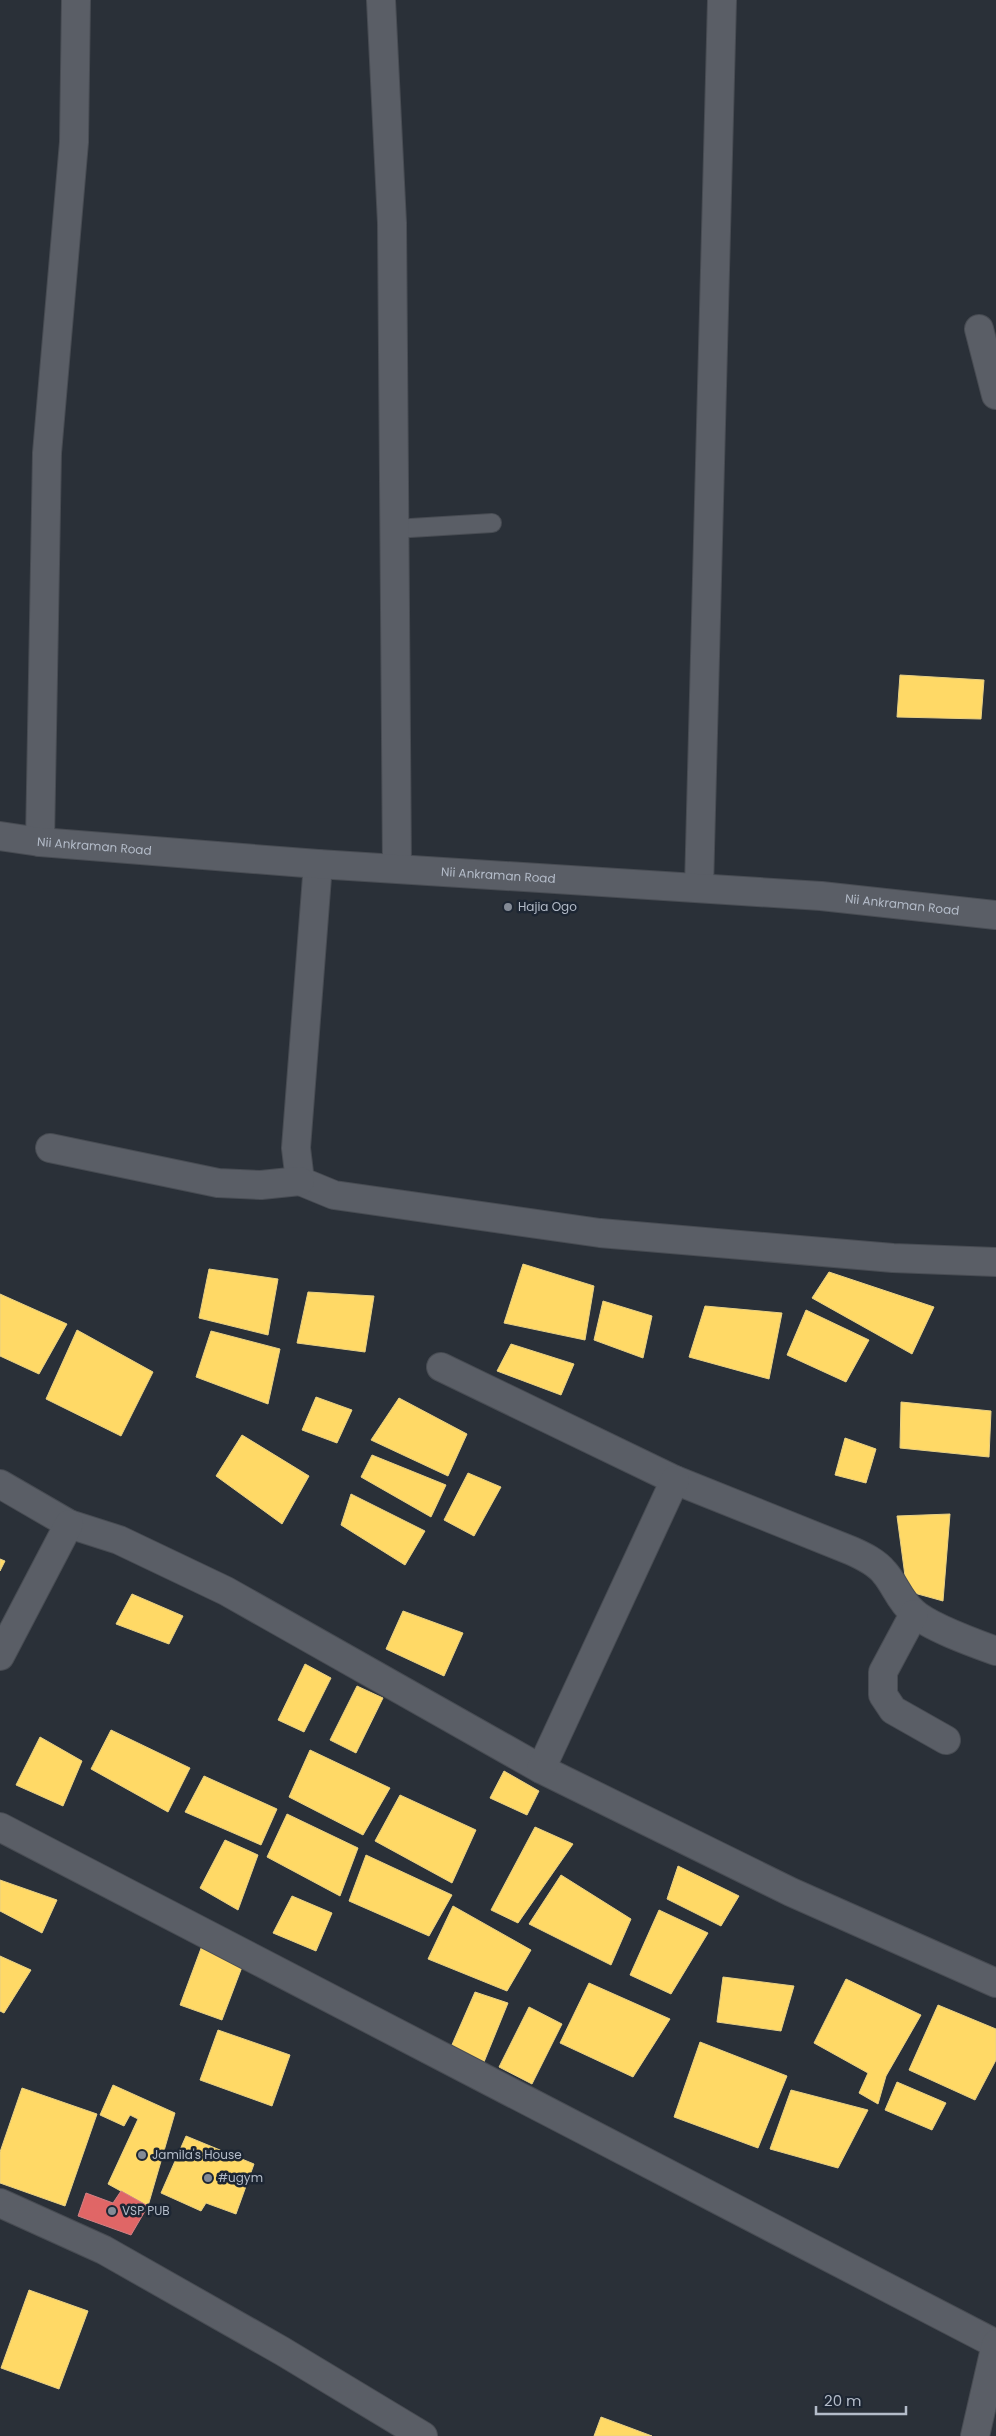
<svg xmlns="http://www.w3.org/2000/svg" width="996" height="2436" font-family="Poppins,sans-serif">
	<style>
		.homes { fill: #ffd966; stroke: #e8d084 }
		.shops { fill: #e06666; stroke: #d38084 }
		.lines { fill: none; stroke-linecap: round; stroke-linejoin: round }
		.service-casing { stroke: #484c53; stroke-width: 20 }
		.minor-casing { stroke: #484c53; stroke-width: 30 }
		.tertiary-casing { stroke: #484c53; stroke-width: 30 }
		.service { stroke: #5a5e66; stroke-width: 18 }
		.minor { stroke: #5a5e66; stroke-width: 28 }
		.tertiary { stroke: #5a5e66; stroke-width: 28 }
		.poi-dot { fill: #848b96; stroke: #1d2633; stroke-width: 2 }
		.labels { text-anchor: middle; stroke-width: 5; stroke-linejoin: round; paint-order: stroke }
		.street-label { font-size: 12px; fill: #b4bcc9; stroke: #1d2633 }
		.poi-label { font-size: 12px; fill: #b4bcc9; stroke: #1d2633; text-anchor: start }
	</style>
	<rect width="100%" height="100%" fill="#2a3038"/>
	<g class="homes">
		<polygon points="900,675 984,680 981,719 897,717"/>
		<polygon points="523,1264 594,1286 585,1340 504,1323"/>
		<polygon points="209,1269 278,1279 268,1335 199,1318"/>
		<polygon points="829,1272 934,1307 912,1354 812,1298"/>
		<polygon points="308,1292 374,1296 365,1352 297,1343"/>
		<polygon points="0,1294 67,1324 39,1374 0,1356"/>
		<polygon points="603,1301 652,1316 643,1358 594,1340"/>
		<polygon points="705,1306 782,1313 769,1379 689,1357"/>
		<polygon points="806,1310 869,1340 846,1382 787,1355"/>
		<polygon points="77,1330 153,1372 121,1436 46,1399"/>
		<polygon points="211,1331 280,1349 268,1404 196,1377"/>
		<polygon points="511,1344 574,1364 561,1395 497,1371"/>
		<polygon points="316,1397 352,1410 337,1443 302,1430"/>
		<polygon points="399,1398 467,1434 448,1476 371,1440"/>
		<polygon points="901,1402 991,1411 989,1457 900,1448"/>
		<polygon points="242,1435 309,1476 282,1524 216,1476"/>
		<polygon points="845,1438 876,1449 866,1483 835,1475"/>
		<polygon points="372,1455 446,1485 431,1517 361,1477"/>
		<polygon points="468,1473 501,1487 474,1536 444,1520"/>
		<polygon points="351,1494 425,1531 405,1565 341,1525"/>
		<polygon points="950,1514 943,1601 907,1591 897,1516"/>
		<polygon points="0,1559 5,1561 0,1571"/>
		<polygon points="132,1594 183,1616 169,1644 116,1624"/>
		<polygon points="403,1611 463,1633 444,1676 386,1649"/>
		<polygon points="305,1664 331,1678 304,1732 278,1720"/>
		<polygon points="357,1686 383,1698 356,1753 330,1740"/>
		<polygon points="111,1730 190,1768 168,1812 91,1769"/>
		<polygon points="40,1737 82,1761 63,1806 16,1785"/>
		<polygon points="310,1750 390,1788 363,1835 289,1797"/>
		<polygon points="504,1771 539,1791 527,1815 490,1798"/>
		<polygon points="204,1776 277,1809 261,1845 185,1812"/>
		<polygon points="400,1795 476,1830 452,1883 375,1841"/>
		<polygon points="287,1814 358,1848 340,1896 267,1857"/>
		<polygon points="535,1827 573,1844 518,1923 491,1910"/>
		<polygon points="225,1840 258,1855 238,1910 200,1888"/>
		<polygon points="366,1855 452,1895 429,1936 349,1901"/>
		<polygon points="678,1866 739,1896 721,1926 667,1899"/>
		<polygon points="561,1875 631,1919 611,1965 529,1924"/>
		<polygon points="0,1880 57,1900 42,1933 0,1911"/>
		<polygon points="292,1896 332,1913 316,1951 273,1933"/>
		<polygon points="453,1906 531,1950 507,1991 428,1959"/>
		<polygon points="659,1910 708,1933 671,1994 630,1975"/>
		<polygon points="203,1943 245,1959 222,2020 180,2005"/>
		<polygon points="0,1956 31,1970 4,2013 0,2011"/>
		<polygon points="723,1977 794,1986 781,2031 717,2022"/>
		<polygon points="846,1979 921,2015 886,2076 878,2104 859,2093 868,2073 814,2043"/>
		<polygon points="589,1983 670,2019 633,2077 560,2043"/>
		<polygon points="475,1992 508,2003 484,2062 451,2047"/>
		<polygon points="938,2005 996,2029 996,2060 975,2100 909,2070"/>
		<polygon points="529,2007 562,2024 532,2084 499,2067"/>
		<polygon points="218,2030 290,2055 272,2106 200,2080"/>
		<polygon points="700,2042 787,2076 758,2148 674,2117"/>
		<polygon points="897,2082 946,2103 932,2130 885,2110"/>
		<polygon points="113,2085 175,2113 148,2206 108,2184 138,2119 130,2115 124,2126 100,2115"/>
		<polygon points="22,2088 97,2114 65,2206 0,2183 0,2152"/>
		<polygon points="791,2090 868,2110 838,2168 770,2149"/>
		<polygon points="186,2136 254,2164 236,2214 206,2203 201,2211 161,2193"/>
		<polygon points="29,2290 88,2311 59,2389 1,2368"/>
		<polygon points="601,2417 652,2436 594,2436"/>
	</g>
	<polygon class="shops" points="121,2191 148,2206 131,2235 78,2216 86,2193 113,2203"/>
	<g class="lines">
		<g class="service-casing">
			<polyline id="service" points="394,529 492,523"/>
		</g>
		<g class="minor-casing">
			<g id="minor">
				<polyline points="381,0 392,223 397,868"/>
				<polyline points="979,329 996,395"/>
				<polyline points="40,842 47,453 74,142 76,0"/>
				<polyline points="318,864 296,1148 300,1181 334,1195 600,1233 893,1258 996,1262"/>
				<polyline points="699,888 722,0"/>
				<polyline points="50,1148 218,1183 261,1185 300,1181"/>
				<path d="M441 1367 675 1480 852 1551C863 1556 876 1562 884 1572 895 1584 899 1600 913 1612 929 1627 974 1643 996 1651"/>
				<polyline points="0,1484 69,1524 119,1540 226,1591 541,1769 791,1892 996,1983"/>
				<polyline points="914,1614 883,1672 883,1695 893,1710 946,1740"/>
				<polyline points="0,1656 69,1524"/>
				<polyline points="541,1769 675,1480"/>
				<polyline points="0,1827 996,2344"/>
				<polyline points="0,2203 104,2250 282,2351 423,2436"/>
				<polyline points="975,2436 996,2344"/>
			</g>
		</g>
		<g class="tertiary-casing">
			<g id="tertiary">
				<path id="s1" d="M0 836 40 842 318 864 821 896 996 915"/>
			</g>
		</g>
		<use href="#service" class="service"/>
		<use href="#minor" class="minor"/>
		<use href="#tertiary" class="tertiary"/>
	</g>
	<g class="poi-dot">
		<circle cx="508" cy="907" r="5"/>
		<circle cx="142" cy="2155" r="5"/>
		<circle cx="208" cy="2178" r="5"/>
		<circle cx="112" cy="2211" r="5"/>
	</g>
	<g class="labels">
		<g class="street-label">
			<text dy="4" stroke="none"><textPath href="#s1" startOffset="95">Nii Ankraman Road</textPath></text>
			<text dy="4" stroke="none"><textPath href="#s1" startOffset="500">Nii Ankraman Road</textPath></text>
			<text dy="4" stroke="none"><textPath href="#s1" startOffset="905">Nii Ankraman Road</textPath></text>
		</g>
		<g class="poi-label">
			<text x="518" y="911">Hajia Ogo</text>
			<text x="152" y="2159">Jamila's House</text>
			<text x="218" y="2182">#ugym</text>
			<text x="122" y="2215">VSP PUB</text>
		</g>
	</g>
	<path d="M816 2406v8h90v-8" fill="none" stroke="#b4bcc9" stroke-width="2.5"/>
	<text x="824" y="2406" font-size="15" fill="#b4bcc9" stroke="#1d2633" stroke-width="4" paint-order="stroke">20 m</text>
</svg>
